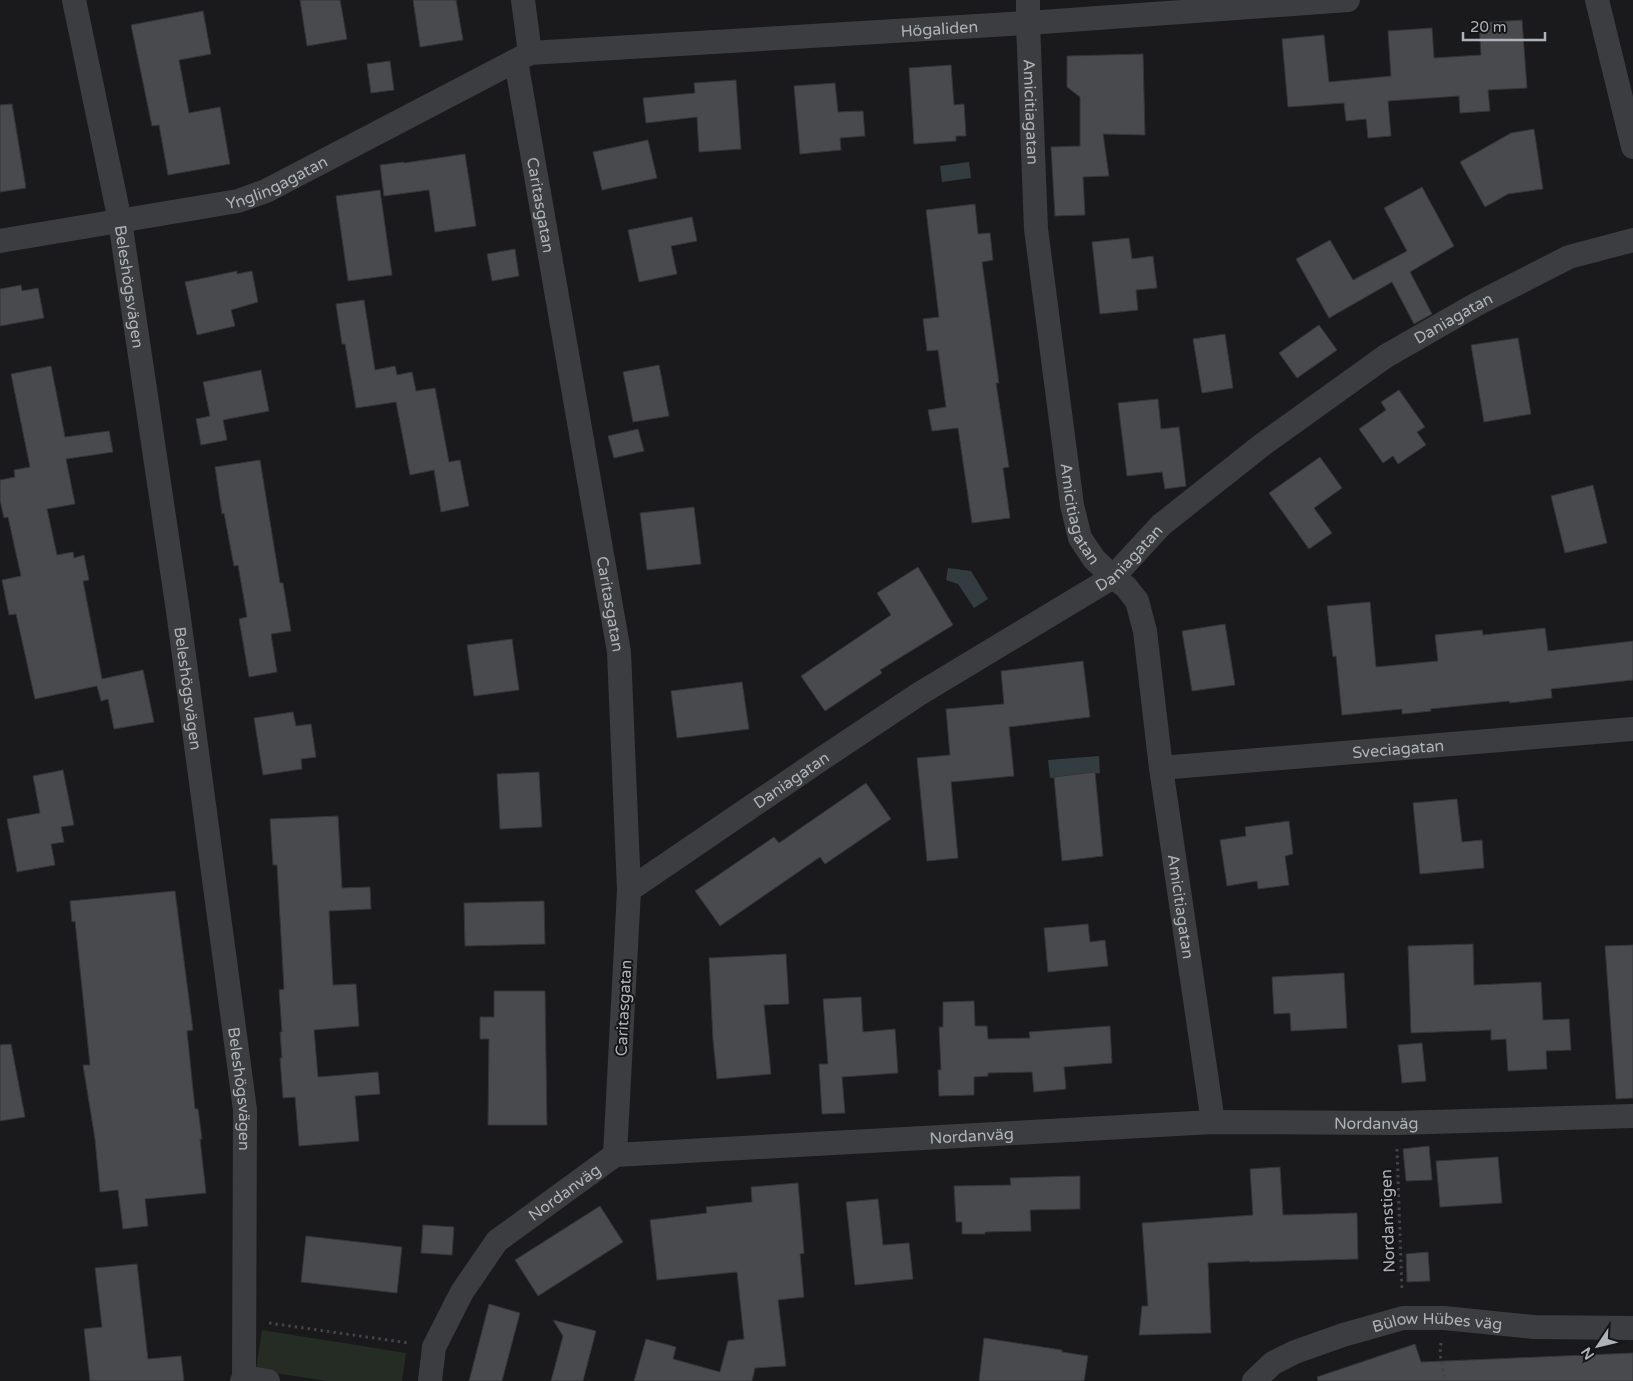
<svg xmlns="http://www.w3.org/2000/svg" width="1633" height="1381" font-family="'Varela Round',sans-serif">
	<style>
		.green { fill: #242c24 }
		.water { fill: #333d41 }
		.building { fill: #494a4e; stroke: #343538 }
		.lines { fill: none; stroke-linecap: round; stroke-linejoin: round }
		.path { stroke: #414448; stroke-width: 3; stroke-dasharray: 2.5 4; stroke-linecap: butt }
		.minor { stroke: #3b3d41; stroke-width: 24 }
		.labels { text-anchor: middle; stroke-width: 4; stroke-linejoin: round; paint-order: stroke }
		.street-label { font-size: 16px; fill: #aeb3ba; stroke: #151517 }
	</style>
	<rect width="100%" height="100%" fill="#1a1a1c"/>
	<polygon class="green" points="262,1330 406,1353 402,1381 326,1381 256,1370"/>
	<g class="water">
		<polygon points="969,162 971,178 942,182 940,166"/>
		<polygon points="948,568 971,571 988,599 974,608 958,584 946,580"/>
		<polygon points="1099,756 1100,773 1050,778 1048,760"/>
	</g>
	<g class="building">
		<polygon points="300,0 340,0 347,39 307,46"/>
		<polygon points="413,0 456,0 463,40 420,47"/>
		<polygon points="203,11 211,54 179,60 189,113 220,107 230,164 168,175 159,125 152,126 131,25"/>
		<polygon points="1522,20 1527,88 1488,90 1490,111 1460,113 1459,96 1388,101 1391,136 1368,138 1366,119 1346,121 1344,103 1288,107 1282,39 1324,35 1329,82 1391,76 1388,31 1432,28 1434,58 1481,55 1479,23"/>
		<polygon points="1143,54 1145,135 1103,134 1109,176 1083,177 1085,215 1055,216 1051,147 1080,146 1080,97 1067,87 1067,56"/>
		<polygon points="390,61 394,90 371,93 367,64"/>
		<polygon points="951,65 954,105 964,104 966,136 956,136 956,141 914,144 909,68"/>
		<polygon points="736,80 741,149 699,152 697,117 646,123 643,98 695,93 694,83"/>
		<polygon points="835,83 838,112 863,111 865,136 840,138 841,150 800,154 794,86"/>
		<polygon points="12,104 26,188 0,192 0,105"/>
		<polygon points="1534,129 1543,189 1508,194 1485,207 1460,162 1511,133"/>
		<polygon points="648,140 657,178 602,190 593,152"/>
		<polygon points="465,154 476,226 435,232 429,190 384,196 380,165 404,162 404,163"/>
		<polygon points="1422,187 1454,246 1410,272 1432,314 1414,324 1392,282 1329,318 1296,259 1330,240 1353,280 1407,251 1384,208"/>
		<polygon points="380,190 392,275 348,281 336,196"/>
		<polygon points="975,204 978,234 990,233 993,260 982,262 999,383 996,383 1009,467 1003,468 1010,518 972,523 958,428 932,431 928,410 946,407 938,350 927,351 923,319 939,317 926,210"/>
		<polygon points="692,217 697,241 671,246 677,274 639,282 628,230"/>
		<polygon points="1129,238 1132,259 1153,256 1157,288 1136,290 1138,310 1100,314 1092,242"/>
		<polygon points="515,249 519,276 492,281 487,254"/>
		<polygon points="237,271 237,274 252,271 258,302 231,310 235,326 197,335 185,282"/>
		<polygon points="21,285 22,291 38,288 44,318 0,326 0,289"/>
		<polygon points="364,300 375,370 395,366 397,375 412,372 416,391 435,388 449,462 460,460 469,506 441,512 434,470 410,475 396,402 356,408 345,344 342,344 336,304"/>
		<polygon points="1319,325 1337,350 1297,378 1279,353"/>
		<polygon points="1225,334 1233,388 1202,393 1193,339"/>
		<polygon points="1518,338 1531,414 1484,422 1471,345"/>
		<polygon points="659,365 669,416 633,422 623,372"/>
		<polygon points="51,366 65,437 109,431 113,452 66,459 75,504 47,509 57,555 73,552 74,558 84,555 89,580 83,581 102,679 143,670 154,722 114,729 108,699 101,701 97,686 35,699 16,614 9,615 2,580 21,576 8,517 4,518 0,500 0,480 15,477 14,470 30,467 11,374"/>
		<polygon points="261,370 269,411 223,420 227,440 201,445 196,419 210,416 203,382"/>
		<polygon points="1399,390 1425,427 1417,432 1426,445 1398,464 1393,456 1383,463 1359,429 1386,410 1381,402"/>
		<polygon points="1158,399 1161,429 1179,427 1186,486 1165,489 1162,472 1127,476 1118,403"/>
		<polygon points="638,429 644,451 614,458 608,436"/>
		<polygon points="1320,457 1342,488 1314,508 1332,533 1309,549 1269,493"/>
		<polygon points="260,460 280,583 283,583 291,631 271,634 277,672 249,677 239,619 247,617 238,565 234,566 224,513 222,514 215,467"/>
		<polygon points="1593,485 1607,543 1565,553 1551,496"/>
		<polygon points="694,507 701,564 647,570 640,513"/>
		<polygon points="918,567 953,625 880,670 882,673 825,711 801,676 891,615 877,593"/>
		<polygon points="1370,602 1376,667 1438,661 1435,635 1482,630 1483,635 1545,628 1548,651 1633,641 1633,680 1551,689 1552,698 1510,703 1509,701 1430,709 1431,711 1402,714 1402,709 1342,715 1336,656 1333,657 1327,606"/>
		<polygon points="1225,624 1235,685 1192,691 1182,631"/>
		<polygon points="512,639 519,690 474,696 467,645"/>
		<polygon points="1083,661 1090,717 1009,727 1014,776 951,782 958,858 927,861 917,758 950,755 946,709 1004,704 1001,671"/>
		<polygon points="742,682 749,729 677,738 671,691"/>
		<polygon points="293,712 296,726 311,724 316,757 301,759 302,769 263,775 254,718"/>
		<polygon points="63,770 74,825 61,827 64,842 51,844 55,865 17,872 7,819 40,813 33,776"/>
		<polygon points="539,772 542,827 500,829 497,774"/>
		<polygon points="1095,772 1103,856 1062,861 1054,777"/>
		<polygon points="866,783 891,819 825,864 820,857 720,926 695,891 774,837 779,843"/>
		<polygon points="1457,799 1462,842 1482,840 1484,868 1420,874 1413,803"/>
		<polygon points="338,816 342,888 370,887 371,909 329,911 333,985 356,984 359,1026 314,1030 318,1077 378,1072 380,1094 355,1096 359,1141 299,1146 295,1097 283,1098 280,1058 282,1058 280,1032 282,1032 279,990 284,989 277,865 273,865 270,819"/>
		<polygon points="1289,821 1293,854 1285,856 1289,885 1258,889 1257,881 1227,886 1220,840 1246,836 1245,827"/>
		<polygon points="175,891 193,1030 187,1031 195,1109 198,1109 202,1139 200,1139 206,1193 145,1199 148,1226 123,1229 118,1190 100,1192 95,1139 83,1065 90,1065 75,921 72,922 70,901"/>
		<polygon points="544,901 545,944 465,946 464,903"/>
		<polygon points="1088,924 1090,942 1105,940 1108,966 1048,972 1044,928"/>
		<polygon points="1473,944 1474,985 1541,982 1543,1020 1569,1019 1571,1050 1546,1051 1547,1069 1508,1071 1506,1039 1491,1040 1491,1030 1411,1033 1408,946"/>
		<polygon points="1633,945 1633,1098 1616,1099 1605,946"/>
		<polygon points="786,954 789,1004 764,1005 771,1074 717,1079 713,1040 709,958"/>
		<polygon points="1344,973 1347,1028 1291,1031 1290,1013 1274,1014 1272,977"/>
		<polygon points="494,991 545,991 547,1125 488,1125 489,1039 480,1039 480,1017 494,1017"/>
		<polygon points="861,997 863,1032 895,1029 898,1073 842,1077 845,1113 822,1114 819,1064 828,1064 823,999"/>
		<polygon points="974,1001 975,1026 987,1026 988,1039 1030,1038 1029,1032 1110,1026 1112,1063 1064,1067 1066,1089 1034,1092 1032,1072 988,1073 988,1076 974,1077 974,1095 939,1096 938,1070 941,1070 939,1027 943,1027 943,1002"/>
		<polygon points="1422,1043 1426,1081 1402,1083 1398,1045"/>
		<polygon points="11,1044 25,1117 0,1121 0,1045"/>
		<polygon points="1429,1146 1432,1180 1406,1181 1403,1149"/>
		<polygon points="1498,1157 1502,1203 1440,1207 1436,1161"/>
		<polygon points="1280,1167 1283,1215 1357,1213 1358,1259 1250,1262 1249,1261 1208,1263 1211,1333 1139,1335 1142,1306 1148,1306 1142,1223 1253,1215 1250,1169"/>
		<polygon points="1080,1176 1080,1209 1030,1210 1031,1231 985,1232 985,1234 962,1234 962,1222 956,1222 954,1186 1011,1185 1010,1178"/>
		<polygon points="798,1183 804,1253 800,1254 804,1297 778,1300 786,1366 755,1368 752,1381 634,1381 646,1339 676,1347 673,1359 720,1372 728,1341 744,1339 737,1272 657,1280 650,1220 707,1213 706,1207 752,1202 751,1187"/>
		<polygon points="878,1199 883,1245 909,1243 913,1279 855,1285 846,1202"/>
		<polygon points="600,1206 623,1242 538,1296 515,1260"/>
		<polygon points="423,1225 454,1227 452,1255 421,1253"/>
		<polygon points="306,1236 402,1247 397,1293 301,1282"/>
		<polygon points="1428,1252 1430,1281 1407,1282 1406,1254"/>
		<polygon points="137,1264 148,1359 181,1356 184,1381 90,1381 84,1329 102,1327 95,1268"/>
		<polygon points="489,1304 520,1313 502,1381 469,1381"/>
		<polygon points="553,1320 596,1331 583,1381 551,1381 563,1336"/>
		<polygon points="984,1338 1062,1350 1062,1352 1088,1356 1084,1381 979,1381"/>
		<polygon points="1415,1344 1421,1362 1633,1353 1633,1381 1318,1381 1317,1377"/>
	</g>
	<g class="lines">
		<g class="path">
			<polyline points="1397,1149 1402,1292"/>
			<polyline points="269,1323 409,1343"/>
			<polyline points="1441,1343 1440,1354 1445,1381"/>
		</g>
		<g class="minor">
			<path id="s1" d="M74 0 120 221 178 611 245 1110 244 1377 242 1381"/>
			<polyline points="523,0 530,53"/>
			<path id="s2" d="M1028 0V23L1036 229 1072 505 1080 538 1094 559 1113 577 1126 587 1137 601 1145 631 1161 768 1213 1122"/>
			<polyline points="1597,0 1633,147"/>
			<path id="s3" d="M516 61 619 652 629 890 615 1155"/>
			<path id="s4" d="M0 241 238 201 266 191 530 53 1028 23 1348 0"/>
			<path id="s5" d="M1161 768 1633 729"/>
			<path id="s6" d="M629 890 817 762 919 694 1113 577 1161 525 1262 445 1386 356 1475 305 1569 257 1633 240"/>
			<polyline points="244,1377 268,1381"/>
			<path id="s7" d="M430 1381 434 1347 462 1292 497 1241 615 1155 1213 1122 1396 1123 1633 1116"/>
			<path id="s8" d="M1254 1381 1273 1363 1295 1352 1343 1335 1403 1318H1444L1534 1327 1633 1328"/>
		</g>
	</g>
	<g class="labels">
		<g class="street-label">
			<text dy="6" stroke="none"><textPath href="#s4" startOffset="979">Högaliden</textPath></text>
			<text dy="6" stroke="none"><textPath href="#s2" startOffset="112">Amicitiagatan</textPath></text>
			<text dy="6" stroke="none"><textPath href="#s4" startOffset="284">Ynglingagatan</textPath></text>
			<text dy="6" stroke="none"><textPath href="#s3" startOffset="146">Caritasgatan</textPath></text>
			<text dy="6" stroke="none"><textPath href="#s1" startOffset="292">Beleshögsvägen</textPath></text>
			<text dy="6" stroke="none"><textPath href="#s6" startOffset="1006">Daniagatan</textPath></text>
			<text dy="6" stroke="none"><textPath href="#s2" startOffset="518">Amicitiagatan</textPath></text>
			<text dy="6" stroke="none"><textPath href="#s6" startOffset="601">Daniagatan</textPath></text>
			<text dy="6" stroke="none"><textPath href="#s3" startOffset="551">Caritasgatan</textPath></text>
			<text dy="6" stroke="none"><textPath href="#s1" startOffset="698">Beleshögsvägen</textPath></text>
			<text dy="6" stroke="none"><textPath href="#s5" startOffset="238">Sveciagatan</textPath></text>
			<text dy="6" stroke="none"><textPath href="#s6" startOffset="196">Daniagatan</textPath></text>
			<text dy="6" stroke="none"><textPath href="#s2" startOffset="936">Amicitiagatan</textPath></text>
			<text transform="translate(623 1008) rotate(-87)" y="6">Caritasgatan</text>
			<text dy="6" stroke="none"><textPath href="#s1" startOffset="1102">Beleshögsvägen</textPath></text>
			<text dy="6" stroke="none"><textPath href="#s7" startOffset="1066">Nordanväg</textPath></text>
			<text dy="6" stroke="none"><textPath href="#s7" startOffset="661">Nordanväg</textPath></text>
			<text dy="6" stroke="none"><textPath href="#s7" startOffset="241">Nordanväg</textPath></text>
			<text transform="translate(1387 1221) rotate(-92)" y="6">Nordanstigen</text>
			<text dy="6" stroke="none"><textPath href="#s8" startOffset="198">Bülow Hübes väg</textPath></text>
		</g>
	</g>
	<g transform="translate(1598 1346) rotate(235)" stroke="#151517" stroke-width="4" paint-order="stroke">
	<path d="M0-4L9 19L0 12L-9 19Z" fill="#aeb3ba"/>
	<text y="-8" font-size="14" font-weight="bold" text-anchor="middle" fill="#aeb3ba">N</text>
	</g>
	<path d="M1463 32v8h82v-8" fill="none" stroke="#aeb3ba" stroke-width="2.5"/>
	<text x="1470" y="32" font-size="15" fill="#aeb3ba" stroke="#151517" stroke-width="4" paint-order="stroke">20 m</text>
</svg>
